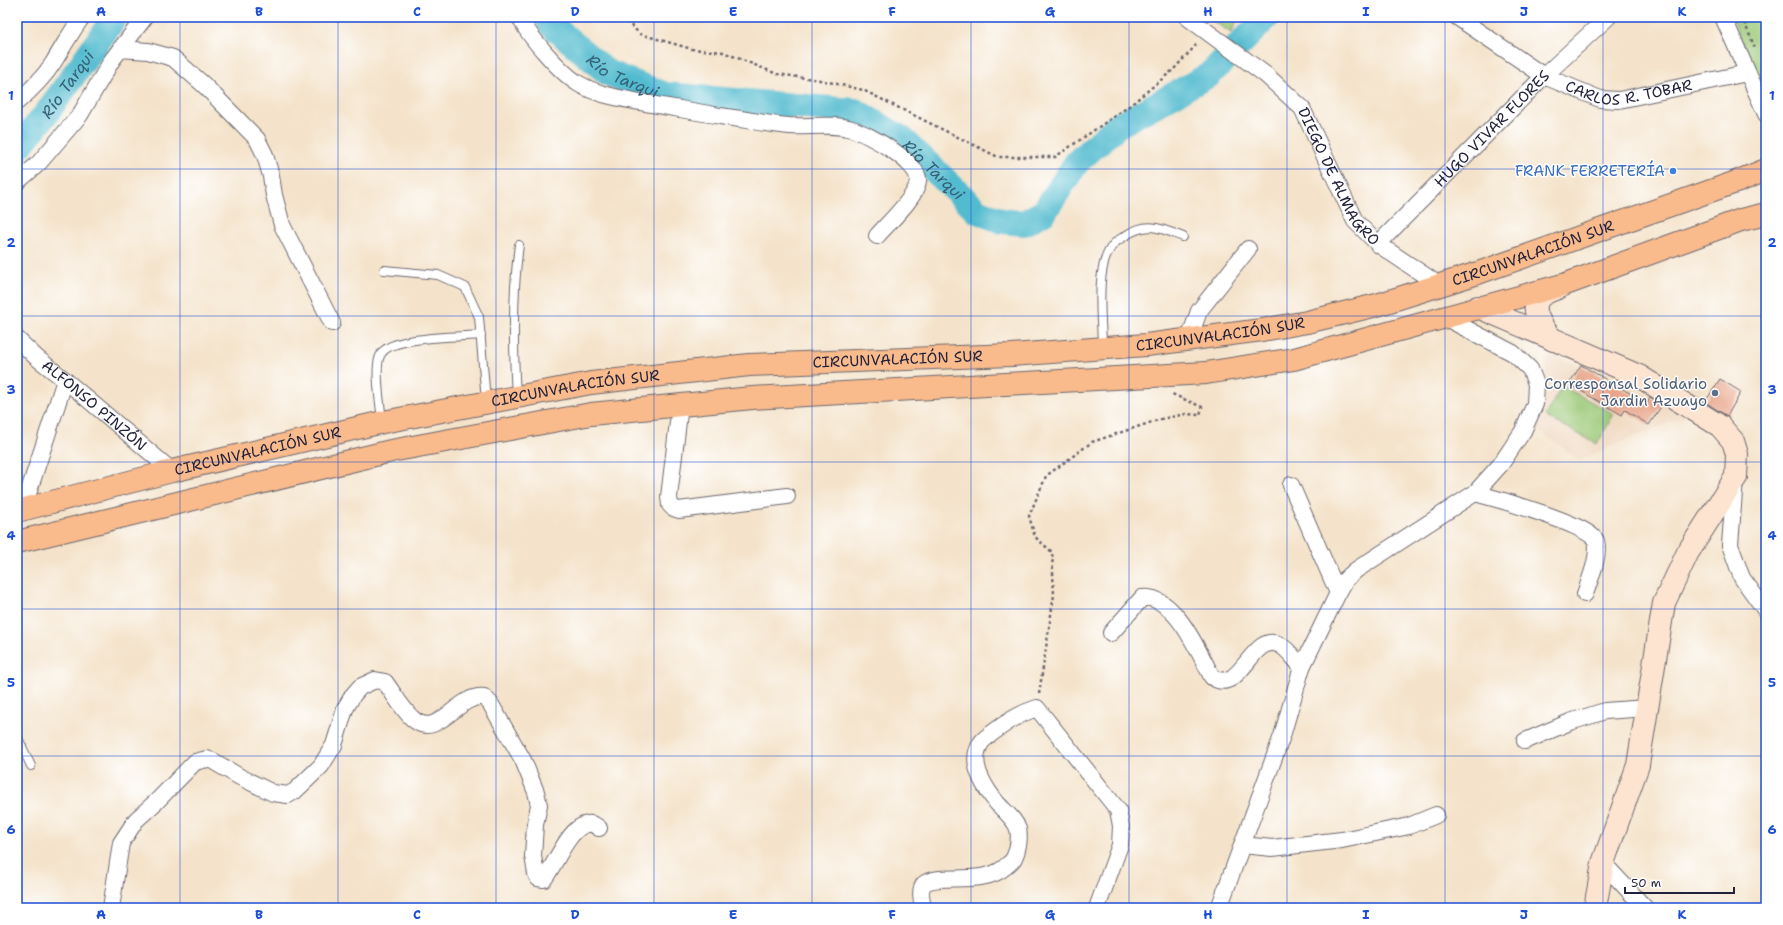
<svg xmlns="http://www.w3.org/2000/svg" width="1783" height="925" font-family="'Shantell Sans',sans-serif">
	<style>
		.built { fill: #efd6bc }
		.green { fill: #9ac775; stroke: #5e7458 }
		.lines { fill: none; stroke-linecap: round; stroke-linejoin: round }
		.stream { stroke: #52bbcf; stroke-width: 4.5 }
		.river { stroke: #52bbcf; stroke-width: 26 }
		.building { fill: #e8a489 }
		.lane-casing { stroke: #6c666d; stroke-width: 10 }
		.street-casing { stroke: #6c666d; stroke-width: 18 }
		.secondary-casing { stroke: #6c666d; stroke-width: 24 }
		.highway-casing { stroke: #6c666d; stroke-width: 24 }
		.path { stroke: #6c666d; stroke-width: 2.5; stroke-dasharray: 3 3; stroke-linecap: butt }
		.lane { stroke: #fff; stroke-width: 8 }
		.street { stroke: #fff; stroke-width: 16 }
		.secondary { stroke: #fde4d1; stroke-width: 22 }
		.highway { stroke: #fabb8c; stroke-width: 22 }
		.grid { fill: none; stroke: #1d4ed8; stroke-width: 1; stroke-opacity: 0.55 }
		.shop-dot { fill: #3f7fe0; stroke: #fff; stroke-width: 1.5 }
		.service-dot { fill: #5c6f8a; stroke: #fff; stroke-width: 1.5 }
		.labels { text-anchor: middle; stroke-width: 3; stroke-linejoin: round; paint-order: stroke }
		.street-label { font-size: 15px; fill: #22223b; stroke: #fff }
		.shop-label { font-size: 15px; fill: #366cbe; stroke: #fff; text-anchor: end }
		.service-label { font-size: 15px; fill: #4e5e75; stroke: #fff; text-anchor: end }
		.water-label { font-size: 16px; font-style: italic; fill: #355f76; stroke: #fff }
		.neatline { fill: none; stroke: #1d4ed8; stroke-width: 1.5 }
		.grid-label { font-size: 13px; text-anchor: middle; font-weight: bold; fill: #1d4ed8 }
	</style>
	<rect width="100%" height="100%" fill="#fff"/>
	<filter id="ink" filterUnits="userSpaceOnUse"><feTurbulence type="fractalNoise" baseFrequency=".025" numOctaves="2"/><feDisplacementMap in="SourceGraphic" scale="8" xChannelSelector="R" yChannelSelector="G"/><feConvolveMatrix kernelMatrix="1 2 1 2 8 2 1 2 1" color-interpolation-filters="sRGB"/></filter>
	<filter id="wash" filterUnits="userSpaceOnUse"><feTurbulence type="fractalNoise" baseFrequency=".012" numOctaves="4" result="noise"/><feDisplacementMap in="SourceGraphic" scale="16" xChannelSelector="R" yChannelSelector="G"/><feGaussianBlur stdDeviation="0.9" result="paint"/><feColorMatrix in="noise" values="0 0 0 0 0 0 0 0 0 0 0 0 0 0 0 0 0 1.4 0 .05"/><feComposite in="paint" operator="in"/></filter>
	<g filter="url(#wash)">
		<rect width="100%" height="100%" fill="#f4e3ca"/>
		<polygon class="built" points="1555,356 1690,414 1579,460 1537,429 1545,397 1546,357"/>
		<g class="green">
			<polygon points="1207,17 1239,17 1231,33"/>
			<polygon points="1731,17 1766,17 1766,95"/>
			<polygon points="1562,386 1614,414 1597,444 1545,416"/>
		</g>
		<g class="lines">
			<polyline class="stream" points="1754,908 1766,901"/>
			<g class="river">
				<path id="s1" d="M547 17 550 24 608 73 665 95 855 111 902 139 977 211 1002 221 1024 223 1044 212 1077 162 1117 126 1209 75 1267 17"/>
				<path id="s2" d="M17 149 46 114 115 17"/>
			</g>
		</g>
		<g id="blocks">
			<g class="building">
				<polygon points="1581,365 1647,403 1650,397 1662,405 1649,425 1625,410 1622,415 1569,384"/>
				<polygon points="1720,379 1741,392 1727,416 1705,402"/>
			</g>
		</g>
	</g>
	<g filter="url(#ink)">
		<use href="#blocks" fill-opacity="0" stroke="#6c666d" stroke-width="1"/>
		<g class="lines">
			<g class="lane-casing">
				<g id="lane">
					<polyline points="384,270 438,275 465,287 479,317 486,401"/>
					<path d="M1102 347C1102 320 1094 266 1113 245 1116 241 1122 238 1125 236 1147 221 1161 228 1183 237"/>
					<path d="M516 396C513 345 512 295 519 245"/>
					<path d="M382 421C381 407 373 366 381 354 391 336 460 337 481 335"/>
					<polyline points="17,736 31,766"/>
				</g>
			</g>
			<g class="street-casing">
				<g id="street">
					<path d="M520 17C527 35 562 74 579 84 598 95 620 98 640 102 667 107 693 111 720 116 743 119 766 124 789 126 810 127 832 123 852 129 868 134 920 162 918 181 917 197 888 223 877 236"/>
					<path id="s3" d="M1187 17 1266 75 1302 108 1355 221 1378 244 1439 285"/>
					<path id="s4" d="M1457 17 1544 76 1600 99 1619 100 1747 73"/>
					<polyline points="1723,17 1766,114"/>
					<polyline points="120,49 148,51 173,58 204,85 257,139 265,155 271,176 274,195 282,225 332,323"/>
					<path d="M17 102C30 91 44 77 53 63 63 47 71 32 82 17"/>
					<polyline points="17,182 38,164 80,115 112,60 145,17"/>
					<path id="s5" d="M1378 244 1544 76 1608 17"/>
					<path id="s6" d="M17 339 37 358 65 380 172 471"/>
					<polyline points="1189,339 1199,311 1248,249"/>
					<polyline points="680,405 669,497 670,505 673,508 679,510 787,496"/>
					<polyline points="1735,479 1730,545 1742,578 1766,611"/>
					<polyline points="1291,485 1338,593"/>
					<path d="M1475 493C1494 498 1591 525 1596 541 1600 556 1590 579 1585 594"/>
					<polyline points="23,509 65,380"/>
					<path d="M1111 633 1142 598C1174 593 1199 653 1212 677 1241 697 1252 630 1280 645 1288 649 1295 660 1302 667"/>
					<polyline points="1525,741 1570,722 1605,711 1647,708"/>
					<polyline points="1242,845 1272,848 1342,840 1409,826 1436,815"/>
					<polyline points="1603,863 1645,908"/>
					<path d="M111 908 121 843 136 820 157 801 195 762 207 759 213 761 240 777 273 793 288 795 295 791 321 766 334 745 345 709 353 695 360 687 375 680 385 682C394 694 402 709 413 719 438 741 457 694 484 697L490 703 523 760 536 792 539 805 535 825 533 856 536 874 538 878 544 879C555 866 569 826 588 824 592 823 596 826 599 828"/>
					<path d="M923 908C922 902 919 889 924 884 937 872 982 887 1005 867 1008 864 1012 862 1014 858 1018 850 1020 838 1018 829 1015 819 1004 811 997 803 985 788 968 762 981 743 984 738 990 735 995 731 1008 721 1021 713 1037 708L1118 810 1121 826 1120 845 1097 908"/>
					<polyline points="1219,908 1282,736 1302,667 1338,593 1346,579 1356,570 1475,493 1501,464 1523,431 1535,404 1536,384 1530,369 1513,353 1444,317"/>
				</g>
			</g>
			<g class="secondary-casing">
				<g id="secondary">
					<polyline points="1478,307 1639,376 1720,426 1733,441 1737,454 1736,477 1688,552 1664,603 1638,765 1603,863 1595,908"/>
					<path d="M1553 340C1544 330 1526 307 1542 295 1547 292 1554 289 1560 287"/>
				</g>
			</g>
			<g class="highway-casing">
				<g id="highway">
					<path id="s7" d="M17 511 172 471 383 422 591 383 749 365 1011 355 1146 345 1262 330 1307 322 1377 305 1478 273 1736 182 1766 170"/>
					<polyline points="17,542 391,451 591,414 752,398 1206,373 1294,359 1566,284 1741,220 1766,214"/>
				</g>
			</g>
			<g class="path">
				<polyline points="622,17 640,34 692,49 723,52 777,74 820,80 863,90 998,157 1055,157 1128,107 1173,70 1198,43"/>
				<polyline points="1742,17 1755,48"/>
				<polyline points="1039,694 1054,595 1052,552 1035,537 1029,516 1046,476 1092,442 1161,419 1186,414 1200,415 1202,407 1172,394"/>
			</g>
			<use href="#lane" class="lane"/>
			<use href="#street" class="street"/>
			<use href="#secondary" class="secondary"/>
			<use href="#highway" class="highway"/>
		</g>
	</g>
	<path class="grid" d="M180 17V908M338 17V908M496 17V908M654 17V908M812 17V908M971 17V908M1129 17V908M1287 17V908M1445 17V908M1603 17V908M17 169H1766M17 316H1766M17 462H1766M17 609H1766M17 756H1766"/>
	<circle class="shop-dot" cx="1673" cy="171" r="4"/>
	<circle class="service-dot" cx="1715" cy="393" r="4"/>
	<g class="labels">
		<g class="street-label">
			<text dy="5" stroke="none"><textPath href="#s4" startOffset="194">CARLOS R. TOBAR</textPath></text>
			<text dy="5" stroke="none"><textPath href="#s5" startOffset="162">HUGO VIVAR FLORES</textPath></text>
			<text dy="5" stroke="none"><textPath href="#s3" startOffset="225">DIEGO DE ALMAGRO</textPath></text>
			<text dy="5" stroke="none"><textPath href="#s7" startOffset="1544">CIRCUNVALACIÓN SUR</textPath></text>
			<text dy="5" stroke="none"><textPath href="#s7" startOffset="1220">CIRCUNVALACIÓN SUR</textPath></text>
			<text dy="5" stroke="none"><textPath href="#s7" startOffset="896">CIRCUNVALACIÓN SUR</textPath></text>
			<text dy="5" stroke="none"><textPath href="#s7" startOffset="572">CIRCUNVALACIÓN SUR</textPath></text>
			<text dy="5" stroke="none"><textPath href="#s6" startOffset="102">ALFONSO PINZÓN</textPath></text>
			<text dy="5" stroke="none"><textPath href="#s7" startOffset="248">CIRCUNVALACIÓN SUR</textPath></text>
		</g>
		<g class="shop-label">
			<text x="1665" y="176">FRANK FERRETERÍA</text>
		</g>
		<g class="service-label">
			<text x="1707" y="389">Corresponsal Solidario<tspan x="1707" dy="17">Jardin Azuayo</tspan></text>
		</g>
		<g class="water-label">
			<text dy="6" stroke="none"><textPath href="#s1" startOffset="98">Río Tarqui</textPath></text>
			<text dy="6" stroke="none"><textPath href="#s2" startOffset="82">Río Tarqui</textPath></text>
			<text dy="6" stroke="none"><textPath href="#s1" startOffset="434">Río Tarqui</textPath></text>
		</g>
	</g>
	<rect width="1783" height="925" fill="none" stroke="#fff" stroke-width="44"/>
	<path d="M1625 887v6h109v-6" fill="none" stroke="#22223b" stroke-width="2"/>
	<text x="1631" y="887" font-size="12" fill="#22223b" stroke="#ffffff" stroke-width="3" paint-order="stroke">50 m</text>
	<rect x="22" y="22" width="1739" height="881" class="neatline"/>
	<g class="grid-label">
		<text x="101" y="16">A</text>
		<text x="259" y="16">B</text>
		<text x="417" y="16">C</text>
		<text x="575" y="16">D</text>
		<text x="733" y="16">E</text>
		<text x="892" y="16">F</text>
		<text x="1050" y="16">G</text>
		<text x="1208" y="16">H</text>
		<text x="1366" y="16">I</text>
		<text x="1524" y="16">J</text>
		<text x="1682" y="16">K</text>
		<text x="11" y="100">1</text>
		<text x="1772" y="100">1</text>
		<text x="11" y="247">2</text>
		<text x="1772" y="247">2</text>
		<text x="11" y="394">3</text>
		<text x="1772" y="394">3</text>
		<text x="11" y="540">4</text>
		<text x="1772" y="540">4</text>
		<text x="11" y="687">5</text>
		<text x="1772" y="687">5</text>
		<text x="11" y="834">6</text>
		<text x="1772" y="834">6</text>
		<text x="101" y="919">A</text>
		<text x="259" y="919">B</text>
		<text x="417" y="919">C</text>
		<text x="575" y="919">D</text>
		<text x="733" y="919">E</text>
		<text x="892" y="919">F</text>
		<text x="1050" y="919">G</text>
		<text x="1208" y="919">H</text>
		<text x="1366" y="919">I</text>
		<text x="1524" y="919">J</text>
		<text x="1682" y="919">K</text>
	</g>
</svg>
